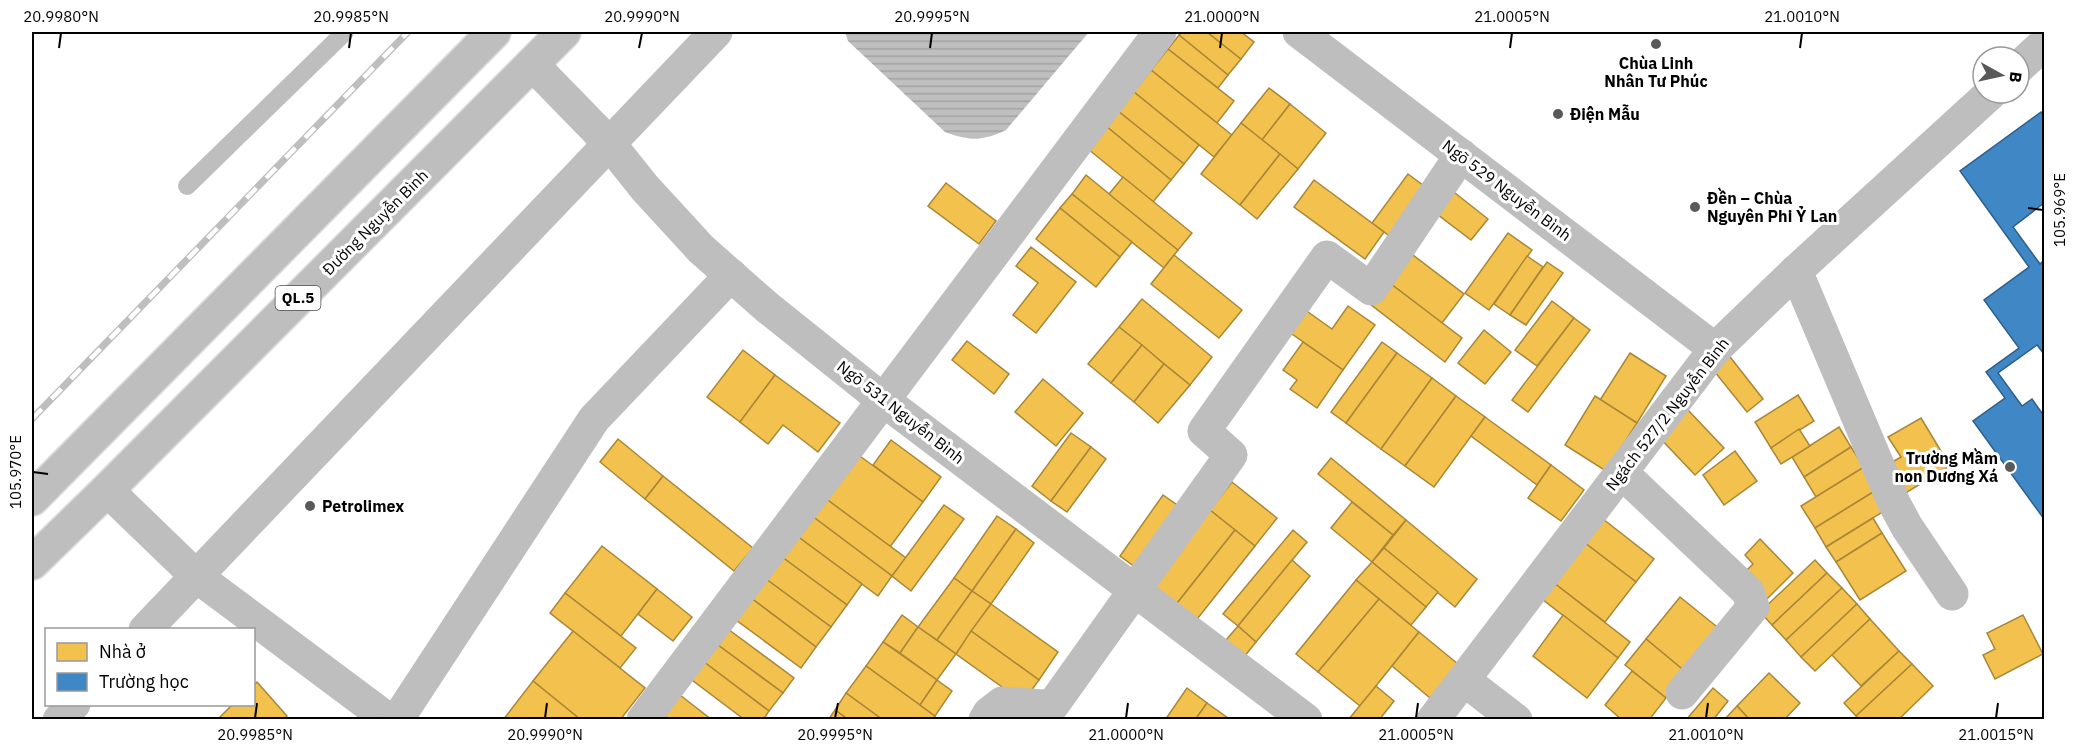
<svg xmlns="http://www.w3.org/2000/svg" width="2076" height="751" font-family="'IBM Plex Sans',sans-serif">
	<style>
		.water { fill: url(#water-rules) }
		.homes { fill: #f2c14e; stroke: #a98737; stroke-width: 1.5 }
		.schools { fill: #3f88c5; stroke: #2c5f8a; stroke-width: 1.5 }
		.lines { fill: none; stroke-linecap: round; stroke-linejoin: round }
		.highway-casing { stroke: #dbdbdb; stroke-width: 36 }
		.lane { stroke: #bebebe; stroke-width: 18 }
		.street { stroke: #bebebe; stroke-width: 33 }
		.highway { stroke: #bebebe; stroke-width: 33 }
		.rail-casing { stroke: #bebebe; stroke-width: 7 }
		.rail { stroke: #fff; stroke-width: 4.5; stroke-dasharray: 14; stroke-linecap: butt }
		.ticks { fill: none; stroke: #000; stroke-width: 2 }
		.poi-dot { fill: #595959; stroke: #fff; stroke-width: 2 }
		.labels { text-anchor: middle; stroke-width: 6; stroke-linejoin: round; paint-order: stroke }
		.shield { fill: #fff; stroke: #4c4c4c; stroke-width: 1.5 }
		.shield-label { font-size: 15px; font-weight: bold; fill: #000 }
		.poi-label { font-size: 16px; font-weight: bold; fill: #000; stroke: #fff; text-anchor: start }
		.street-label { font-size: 16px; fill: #000; stroke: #fff }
		.neatline { fill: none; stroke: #000; stroke-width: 2 }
		.ticks-label { font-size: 15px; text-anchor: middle; fill: #000 }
	</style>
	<defs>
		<pattern id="water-rules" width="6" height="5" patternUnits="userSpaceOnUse" patternTransform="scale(1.5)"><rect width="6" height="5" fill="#bfbfbf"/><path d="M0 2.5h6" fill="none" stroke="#a2a2a2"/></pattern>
	</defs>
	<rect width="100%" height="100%" fill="#fff"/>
	<path class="water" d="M845 32H1089L1006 130C984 141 968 141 945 132L848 41Z"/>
	<g class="homes">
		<polygon points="1182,32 1207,32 1241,59 1228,75 1179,35"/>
		<polygon points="1207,32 1241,32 1254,42 1241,59"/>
		<polygon points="1179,35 1228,75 1218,88 1168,49"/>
		<polygon points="1168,49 1234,101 1217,123 1151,70"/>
		<polygon points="1151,70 1232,135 1214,157 1134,92"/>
		<polygon points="1269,88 1290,104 1262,140 1241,123"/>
		<polygon points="1134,92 1199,145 1184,164 1118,111"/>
		<polygon points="1290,104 1326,133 1298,169 1262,140"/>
		<polygon points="1118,111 1184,164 1171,180 1106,126"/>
		<polygon points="1241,123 1280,154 1240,205 1201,174"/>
		<polygon points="1106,126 1171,180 1153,202 1088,149"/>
		<polygon points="1280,154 1298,169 1257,219 1240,205"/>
		<polygon points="1408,174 1428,189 1392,238 1372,223"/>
		<polygon points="1086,175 1178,250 1164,268 1072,194"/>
		<polygon points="1123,177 1192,233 1178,250 1109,194"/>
		<polygon points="1314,180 1384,232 1365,259 1294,207"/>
		<polygon points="946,183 996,221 979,244 928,206"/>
		<polygon points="1450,189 1488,219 1471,240 1433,211"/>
		<polygon points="1072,194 1132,242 1120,257 1060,208"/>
		<polygon points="1060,208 1120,257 1096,287 1036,239"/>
		<polygon points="1508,233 1532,250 1489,310 1465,293"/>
		<polygon points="1031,247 1076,282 1036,333 1013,315 1038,283 1016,266"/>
		<polygon points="1409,252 1464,294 1442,323 1387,281"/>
		<polygon points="1174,255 1242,310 1219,338 1151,284"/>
		<polygon points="1527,256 1543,267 1510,315 1494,304"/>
		<polygon points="1547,262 1563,273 1526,325 1510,315"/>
		<polygon points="1387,281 1462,338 1445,362 1370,304"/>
		<polygon points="1142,299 1212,357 1190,385 1119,327"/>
		<polygon points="1552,301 1574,318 1537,366 1515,350"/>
		<polygon points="1348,306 1375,325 1343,370 1285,329 1301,307 1332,329"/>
		<polygon points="1574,318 1590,330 1528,412 1512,400"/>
		<polygon points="1119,327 1142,345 1111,383 1088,364"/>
		<polygon points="1484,330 1511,352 1485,384 1458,363"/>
		<polygon points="967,341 1009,374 994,394 952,360"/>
		<polygon points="1303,342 1343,370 1317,408 1290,389 1297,380 1283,370"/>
		<polygon points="1382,342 1397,353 1346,423 1331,412"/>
		<polygon points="1142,345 1164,364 1134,402 1111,383"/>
		<polygon points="743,350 775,375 740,422 707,397"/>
		<polygon points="1397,353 1432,378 1381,449 1346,423"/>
		<polygon points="1630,353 1666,376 1637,423 1600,400"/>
		<polygon points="1727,353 1763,399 1747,412 1710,366"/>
		<polygon points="1164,364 1190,385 1158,423 1134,402"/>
		<polygon points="775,375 840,423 818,452 783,425 768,444 740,422"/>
		<polygon points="1432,378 1456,396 1405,466 1381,449"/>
		<polygon points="1043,379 1083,413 1056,446 1015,412"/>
		<polygon points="1798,395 1814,421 1771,448 1755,422"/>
		<polygon points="1456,396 1485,417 1434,487 1405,466"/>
		<polygon points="1595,396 1637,423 1606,471 1565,445"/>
		<polygon points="1687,409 1724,448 1695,475 1658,436"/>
		<polygon points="1485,417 1551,465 1537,485 1471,436"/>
		<polygon points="1921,418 1950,466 1899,497 1882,468 1901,457 1888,437"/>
		<polygon points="1839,427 1851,447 1804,477 1792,457"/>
		<polygon points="1799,429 1810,446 1781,464 1771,448"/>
		<polygon points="1071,433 1091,447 1051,501 1032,486"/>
		<polygon points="618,439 663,476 645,499 600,462"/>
		<polygon points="891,440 941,477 923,502 873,465"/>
		<polygon points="1091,447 1106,459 1067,512 1051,501"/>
		<polygon points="1851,447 1864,467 1816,497 1804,477"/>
		<polygon points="1735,451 1757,481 1724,505 1703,475"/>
		<polygon points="857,454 923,502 890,547 825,498"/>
		<polygon points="1331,458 1406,520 1393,535 1318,474"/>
		<polygon points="1551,465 1584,490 1561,521 1528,498"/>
		<polygon points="1864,467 1878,489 1815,528 1801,506"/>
		<polygon points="663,476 753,548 734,571 645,499"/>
		<polygon points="1232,482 1277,518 1255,546 1210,510"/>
		<polygon points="1878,489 1889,508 1826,547 1815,528"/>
		<polygon points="1163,495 1186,511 1142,572 1120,556"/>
		<polygon points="825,498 906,558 892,576 812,516"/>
		<polygon points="1352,502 1393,535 1372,562 1331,528"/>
		<polygon points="944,505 964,519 911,591 892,576"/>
		<polygon points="1210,510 1235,530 1174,607 1149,586"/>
		<polygon points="812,516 892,576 878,596 797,536"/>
		<polygon points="997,516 1016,529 972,591 954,578"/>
		<polygon points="1873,518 1882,533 1836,562 1826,547"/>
		<polygon points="1603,519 1654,559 1636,582 1585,543"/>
		<polygon points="1406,520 1477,579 1455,607 1384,548"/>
		<polygon points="1016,529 1034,543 991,604 972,591"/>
		<polygon points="1235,530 1255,546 1194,623 1174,607"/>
		<polygon points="1293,530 1307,542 1238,626 1223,614"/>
		<polygon points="1882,533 1906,571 1860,600 1836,562"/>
		<polygon points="797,536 862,584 847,605 782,557"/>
		<polygon points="1760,539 1793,573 1763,603 1739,578 1753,564 1745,555"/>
		<polygon points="1585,543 1636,582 1605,622 1554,583"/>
		<polygon points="602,546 657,589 621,636 565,593"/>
		<polygon points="1384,548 1438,592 1426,607 1372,562"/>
		<polygon points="782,557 847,605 831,627 766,579"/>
		<polygon points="1292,560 1310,576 1256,642 1238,626"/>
		<polygon points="1815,560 1827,573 1772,625 1760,612"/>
		<polygon points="1372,562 1426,607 1411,625 1356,580"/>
		<polygon points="1827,573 1842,588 1786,640 1772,625"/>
		<polygon points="954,578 972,591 937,640 918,627"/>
		<polygon points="766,579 831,627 816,647 751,598"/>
		<polygon points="1356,580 1379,599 1318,672 1296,654"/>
		<polygon points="1554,583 1630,642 1618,658 1542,599"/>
		<polygon points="1842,588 1857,604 1801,657 1786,640"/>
		<polygon points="657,589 692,617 673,641 638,614"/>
		<polygon points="972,591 991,604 956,654 937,640"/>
		<polygon points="565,593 636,648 620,668 550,613"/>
		<polygon points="1680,597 1721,630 1687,673 1646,639"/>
		<polygon points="751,598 816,647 801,668 736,620"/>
		<polygon points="1379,599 1419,632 1360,706 1318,672"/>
		<polygon points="991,604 1058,652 1039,680 971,631"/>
		<polygon points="1857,604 1870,619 1815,671 1801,657"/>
		<polygon points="902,615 918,627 900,653 883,642"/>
		<polygon points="1563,615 1618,658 1587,698 1533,656"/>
		<polygon points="2023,615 2043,654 1995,679 1983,655 1995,649 1987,633"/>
		<polygon points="1870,619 1899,651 1861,686 1832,655"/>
		<polygon points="1238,626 1256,642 1240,662 1221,646"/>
		<polygon points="918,627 956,654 937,680 900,653"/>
		<polygon points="728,629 794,678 783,693 718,645"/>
		<polygon points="573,631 645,688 620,720 581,720 533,681"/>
		<polygon points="971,631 1039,680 1023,702 956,654"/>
		<polygon points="1419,632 1458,664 1430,698 1392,666"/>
		<polygon points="1646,639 1687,673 1666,698 1625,665"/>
		<polygon points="883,642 937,680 920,705 866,666"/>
		<polygon points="718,645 783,693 769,711 704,662"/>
		<polygon points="1899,651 1912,664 1856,716 1844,703"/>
		<polygon points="704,662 769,711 763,720 745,720 692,680"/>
		<polygon points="1912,664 1933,686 1898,720 1860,720 1856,716"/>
		<polygon points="866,666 935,716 932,720 883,720 846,693"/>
		<polygon points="1632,671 1666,698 1649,720 1622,720 1605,705"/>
		<polygon points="1769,673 1800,703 1784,720 1750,720 1737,706"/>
		<polygon points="937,680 952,691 935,716 920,705"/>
		<polygon points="533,681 581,720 503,720"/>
		<polygon points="257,682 287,716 284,720 217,720 233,704 254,704 254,685"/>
		<polygon points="1376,686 1394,701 1379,720 1348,720"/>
		<polygon points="1187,688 1207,703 1195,720 1165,720"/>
		<polygon points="1713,688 1728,701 1713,720 1686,720"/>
		<polygon points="846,693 883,720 849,720 835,710"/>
		<polygon points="680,695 712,720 669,720 665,716"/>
		<polygon points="1207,703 1228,718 1227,720 1195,720"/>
		<polygon points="1737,706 1750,720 1724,720"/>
		<polygon points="835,710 849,720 828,720"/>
	</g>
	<polygon class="schools" points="2041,112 2044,116 2044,203 2013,227 2040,264 2044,260 2044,354 2037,345 1998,373 2022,406 2032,399 2044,416 2044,519 1973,421 2005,398 1986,372 2019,348 1984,300 2029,267 1960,171"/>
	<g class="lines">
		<g class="highway-casing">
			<g id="highway">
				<polyline points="32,499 494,32"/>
				<polyline points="32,563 107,490 564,32"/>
			</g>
		</g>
		<polyline class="lane" points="187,186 345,32"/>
		<g class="street">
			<polyline points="1299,32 1715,349"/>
			<polyline points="532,64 609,143 645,188 701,249 768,308 883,400 1306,720"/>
			<polyline points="2019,67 2044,44"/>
			<polyline points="1796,271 1894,503 1907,527 1952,594"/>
			<polyline points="1621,472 1748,592 1753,607 1682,693"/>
			<polyline points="107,490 196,576 389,720"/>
			<polyline points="145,630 716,32"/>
			<polyline points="1464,680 1516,720"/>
			<polyline points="59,720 74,704"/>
			<polyline points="397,720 594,419 731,275"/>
			<polyline points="643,720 1160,32"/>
			<polyline points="985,720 989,713 1002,703 1043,706 1053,705 1231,455 1204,431 1327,257 1371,289 1461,155"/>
			<polyline points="1433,720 1715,349 1796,271 1991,93"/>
		</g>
		<use href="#highway" class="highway"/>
		<g class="rail-casing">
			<polyline id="rail" points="32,419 408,32"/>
		</g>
		<use href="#rail" class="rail"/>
	</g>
	<path class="ticks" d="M59 48 61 33M349 48 351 33M639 48 642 33M930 48 932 33M1220 48 1222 33M1510 48 1512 33M1800 48 1802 33M2028 208 2043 210M33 472 48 474M255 718 257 703M545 718 547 703M835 718 838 703M1126 718 1128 703M1416 718 1418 703M1706 718 1708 703M1996 718 1998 703"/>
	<g class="poi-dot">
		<circle cx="1656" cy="44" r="6"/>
		<circle cx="1558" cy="114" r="6"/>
		<circle cx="1695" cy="207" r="6"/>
		<circle cx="2010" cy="467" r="6"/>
		<circle cx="310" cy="506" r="6"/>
	</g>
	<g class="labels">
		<rect class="shield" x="275.5" y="286" width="45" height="24" rx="4.5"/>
		<g class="shield-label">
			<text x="298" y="303">QL.5</text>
		</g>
		<g class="poi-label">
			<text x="1656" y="69" text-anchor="middle">Chùa Linh<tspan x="1656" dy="18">Nhân Tư Phúc</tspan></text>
			<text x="1570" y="120">Điện Mẫu</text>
			<text x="1707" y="204">Đền – Chùa<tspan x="1707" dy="18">Nguyên Phi Ỷ Lan</tspan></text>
			<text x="1998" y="464" text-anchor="end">Trường Mầm<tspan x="1998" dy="18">non Dương Xá</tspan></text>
			<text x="322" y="512">Petrolimex</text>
		</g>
		<g class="street-label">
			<text transform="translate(1507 190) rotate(37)" y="6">Ngõ 529 Nguyễn Bình</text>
			<text transform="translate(375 222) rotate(-45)" y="6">Đường Nguyễn Bình</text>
			<text transform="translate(901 412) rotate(38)" y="6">Ngõ 531 Nguyễn Bình</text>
			<text transform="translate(1667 414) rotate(-52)" y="6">Ngách 527/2 Nguyễn Bình</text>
		</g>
	</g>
	<rect width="2076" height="751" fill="none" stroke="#ffffff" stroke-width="66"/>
	<rect x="45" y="628" width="210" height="78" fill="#ffffff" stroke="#999999" stroke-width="1.5"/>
	<rect x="57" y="643" width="30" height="18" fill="#f2c14e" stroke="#999999" stroke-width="1.5"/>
	<text x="99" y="658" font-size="18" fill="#000000">Nhà ở</text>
	<rect x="57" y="673" width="30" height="18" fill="#3f88c5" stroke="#999999" stroke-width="1.5"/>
	<text x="99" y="688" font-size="18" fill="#000000">Trường học</text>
	<g transform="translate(2001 75) rotate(98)"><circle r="28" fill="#ffffff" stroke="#999999" stroke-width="1.5"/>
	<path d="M0-4.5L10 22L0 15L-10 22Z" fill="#595959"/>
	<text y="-9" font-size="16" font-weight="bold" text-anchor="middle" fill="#000000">B</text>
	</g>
	<rect x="33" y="33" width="2010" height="685" class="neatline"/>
	<g class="ticks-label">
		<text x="61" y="22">20.9980°N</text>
		<text x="351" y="22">20.9985°N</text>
		<text x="642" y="22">20.9990°N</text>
		<text x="932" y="22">20.9995°N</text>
		<text x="1222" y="22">21.0000°N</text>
		<text x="1512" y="22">21.0005°N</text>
		<text x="1802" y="22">21.0010°N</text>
		<text transform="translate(2060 210) rotate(-90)" y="5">105.969°E</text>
		<text transform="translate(16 472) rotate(-90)" y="5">105.970°E</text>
		<text x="255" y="740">20.9985°N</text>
		<text x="545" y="740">20.9990°N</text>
		<text x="835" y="740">20.9995°N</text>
		<text x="1126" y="740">21.0000°N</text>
		<text x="1416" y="740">21.0005°N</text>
		<text x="1706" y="740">21.0010°N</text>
		<text x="1996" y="740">21.0015°N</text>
	</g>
</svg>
